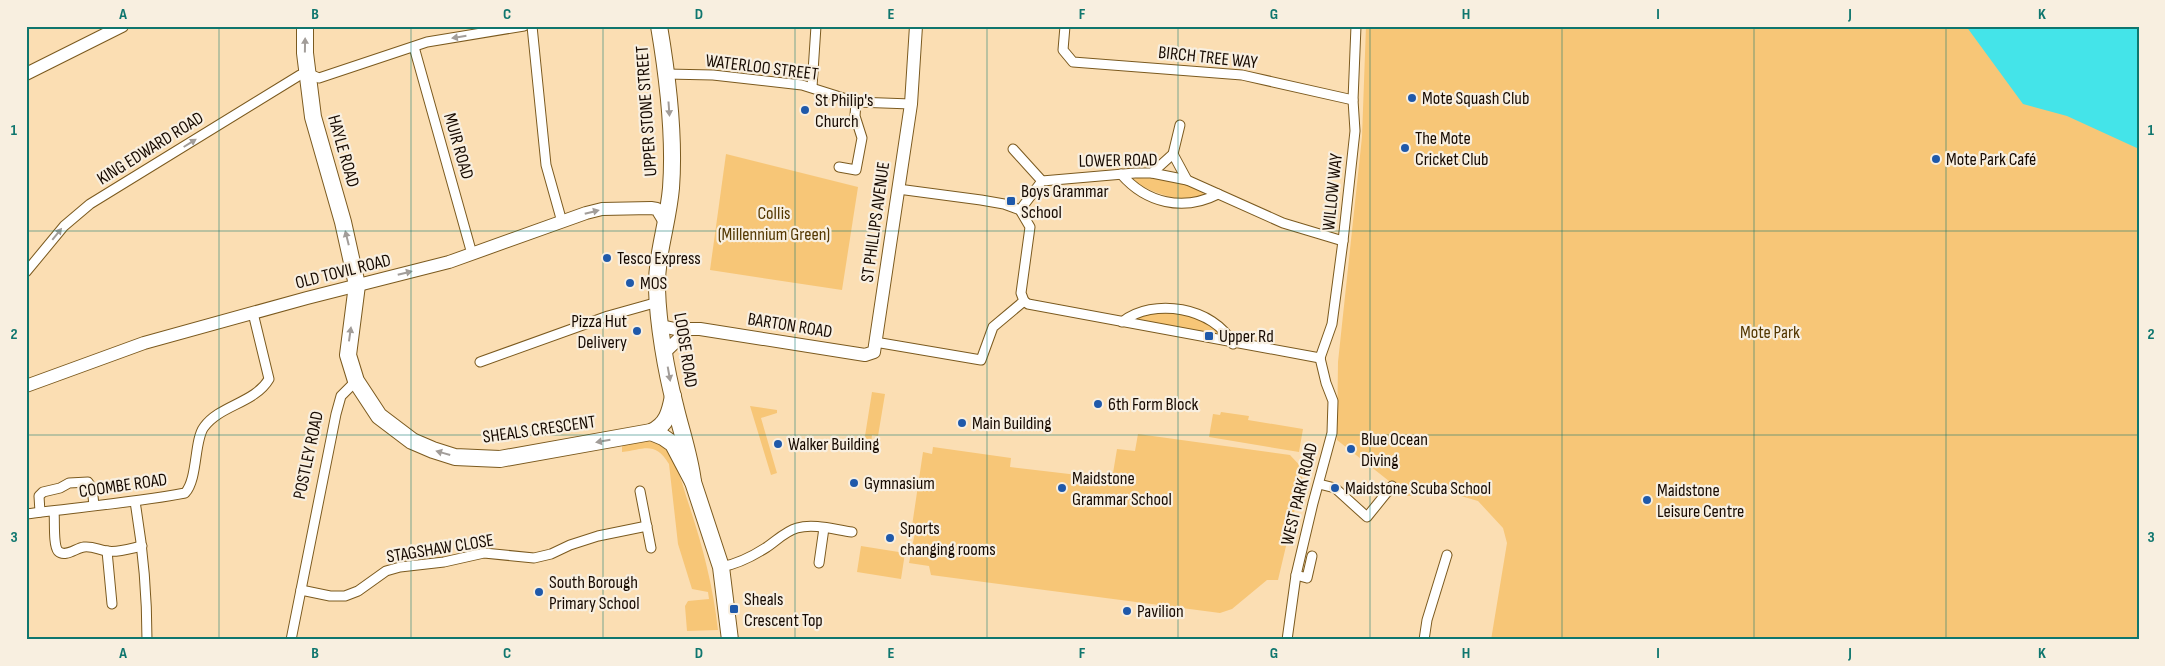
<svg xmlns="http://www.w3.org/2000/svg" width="2165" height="666" font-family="'Sofia Sans Condensed',sans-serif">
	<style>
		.green { fill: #f7c677 }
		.water { fill: #44e4e9 }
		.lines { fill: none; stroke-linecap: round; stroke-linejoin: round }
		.street-casing { stroke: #7b5a1f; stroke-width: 11 }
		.secondary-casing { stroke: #7b5a1f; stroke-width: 14 }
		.highway-casing { stroke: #7b5a1f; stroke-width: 18 }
		.street { stroke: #fff; stroke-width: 9 }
		.secondary { stroke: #fff; stroke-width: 12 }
		.highway { stroke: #fff; stroke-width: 16 }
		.oneway { fill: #a29d99 }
		.grid { fill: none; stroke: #0f766e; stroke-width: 1; stroke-opacity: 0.55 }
		.poi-dot { fill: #1f59aa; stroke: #f8efe0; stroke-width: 2 }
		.labels { text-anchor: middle; stroke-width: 4.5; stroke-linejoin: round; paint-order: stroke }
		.street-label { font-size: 18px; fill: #170a00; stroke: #f8efe0 }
		.poi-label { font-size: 18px; fill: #170a00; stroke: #f8efe0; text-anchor: start }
		.park-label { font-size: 18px; fill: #533700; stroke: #f8efe0 }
		.neatline { fill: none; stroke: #0f766e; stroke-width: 2 }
		.grid-label { font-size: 16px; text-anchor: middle; font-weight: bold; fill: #0f766e }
	</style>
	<rect width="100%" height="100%" fill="#fbdeb3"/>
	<g class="green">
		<polygon points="1366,26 2139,26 2139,640 1491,640 1507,543 1503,528 1478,501 1447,492 1408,496 1337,440 1338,362 1362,137"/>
		<polygon points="726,154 858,187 842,290 710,270"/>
		<path d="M1137 178C1152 178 1196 181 1204 195 1186 207 1148 191 1132 180Z"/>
		<path d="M1158 311C1184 314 1199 317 1220 332V335L1135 319 1136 315Z"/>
		<polygon points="872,392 885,394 878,436 872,435 871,443 868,443 865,436"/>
		<polygon points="750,406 777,410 777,413 761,418 777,473 771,475"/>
		<polygon points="1221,412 1249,416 1248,420 1303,429 1299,452 1209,437 1213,414 1220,415"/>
		<polygon points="1138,434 1290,455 1304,470 1278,580 1267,580 1232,609 1220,613 931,575 929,566 909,563 916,527 912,526 923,452 932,454 933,447 1011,458 1010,467 1112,479 1117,449 1135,451"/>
		<path d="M648 441C657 443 665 447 670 455 679 469 683 487 688 502 702 544 713 585 718 630L687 631 685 606 688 601 709 599 708 592 692 589 678 544 669 464C655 441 645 449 622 452V445Z"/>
		<polygon points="861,546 905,553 901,579 857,572"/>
	</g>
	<polygon class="water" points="1966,26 2139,26 2139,149 2067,116 2023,104"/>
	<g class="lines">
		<g class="street-casing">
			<g id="street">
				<polyline points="532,26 546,165 562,222"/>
				<polyline points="1065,26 1063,50 1073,62 1242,75 1353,100"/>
				<polyline points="414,47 472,254"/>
				<polyline points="666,74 713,75 802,85 856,102 911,104"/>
				<polyline points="812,87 816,26"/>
				<polyline points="1013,149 1042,181"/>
				<polyline points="1173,154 1187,180"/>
				<polyline points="839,167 856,170 862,138 855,116 856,102"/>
				<polyline points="1152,173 1173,154 1180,125"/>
				<path d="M1121 174C1146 203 1183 212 1218 194"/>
				<polyline points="898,189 981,200 1004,204 1020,210 1030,227 1021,293 1024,301 1028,304 1320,358"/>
				<polyline points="1020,210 1042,181 1135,173 1152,173 1187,180 1283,223 1343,241"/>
				<polyline points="26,272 64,226 90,204 300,75 307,73 319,78 427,42 524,26"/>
				<path d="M1122 322C1153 297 1214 307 1233 344"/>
				<polyline points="875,342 981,360 993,327 1024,301"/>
				<polyline points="1320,358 1332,324 1343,241 1355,131 1353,100 1356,26"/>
				<polyline points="480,362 608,316 658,302"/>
				<polyline points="1319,484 1335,488 1367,517 1392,486"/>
				<polyline points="640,491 651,548"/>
				<path d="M135 502C143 548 147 593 147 640"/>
				<polyline points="40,512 39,496 43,492 60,488 69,483 88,482 92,488 94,505"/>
				<path d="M54 512C55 520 53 545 58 551 65 558 76 548 84 547 93 546 99 550 107 551 118 553 132 548 142 546"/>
				<path d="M26 514C79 507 132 503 185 493 198 479 194 440 204 427 220 405 255 403 269 379L253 313"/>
				<polyline points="107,551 112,604"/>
				<polyline points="819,563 824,528"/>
				<path d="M721 567C738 564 753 556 767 547 777 540 786 531 797 528 814 523 836 530 852 532"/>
				<polyline points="1296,575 1307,578 1312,556"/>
				<polyline points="301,590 330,596 345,596 358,591 386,571 400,567 444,562 484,553 534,558 551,554 570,545 598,536 647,526"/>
				<polyline points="291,640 336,414 341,396 356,381"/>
				<polyline points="1287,640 1296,575 1313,503 1332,433 1333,401 1326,383 1320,358"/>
				<polyline points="1424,640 1427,620 1447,555"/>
			</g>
		</g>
		<g class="secondary-casing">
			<g id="secondary">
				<polyline points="26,74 122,26"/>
				<polyline points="661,326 675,329 700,329 865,355 874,352 911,104 916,26"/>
				<polyline points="665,352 689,329"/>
				<polyline points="26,386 144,343 307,298 449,262 586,213 602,209 651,208 657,209 665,222"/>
			</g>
		</g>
		<g class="highway-casing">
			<g id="highway">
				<path d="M305 26V53L313 117 343 222 357 285 348 355 356 381 379 416 412 441 433 450 455 457 477 458 500 459 651 432C667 425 670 412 673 396"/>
				<path d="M659 26C668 79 675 135 671 188 668 223 656 255 657 289 658 324 666 371 675 405 681 431 690 456 693 482"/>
				<polyline points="651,432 663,437 673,444 693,482 721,567 730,640"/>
			</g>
		</g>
		<use href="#street" class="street"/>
		<use href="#secondary" class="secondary"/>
		<use href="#highway" class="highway"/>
	</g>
	<defs><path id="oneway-solid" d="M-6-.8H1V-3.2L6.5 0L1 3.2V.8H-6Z" transform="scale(1.25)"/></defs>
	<g class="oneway">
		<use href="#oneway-solid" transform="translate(459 37) rotate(171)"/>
		<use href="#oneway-solid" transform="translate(305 45) rotate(-89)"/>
		<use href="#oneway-solid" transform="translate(669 109) rotate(86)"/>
		<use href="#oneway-solid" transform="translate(190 143) rotate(-32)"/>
		<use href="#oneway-solid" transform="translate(592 212) rotate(-14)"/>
		<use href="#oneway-solid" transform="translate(57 234) rotate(-51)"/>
		<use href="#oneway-solid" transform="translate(347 238) rotate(-104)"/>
		<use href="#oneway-solid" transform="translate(405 273) rotate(-14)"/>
		<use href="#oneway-solid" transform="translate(350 334) rotate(-82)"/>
		<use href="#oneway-solid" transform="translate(669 374) rotate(80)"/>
		<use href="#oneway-solid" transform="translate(603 441) rotate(170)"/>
		<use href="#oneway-solid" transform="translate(443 453) rotate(-164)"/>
	</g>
	<path class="grid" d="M219 26V640M411 26V640M603 26V640M795 26V640M987 26V640M1178 26V640M1370 26V640M1562 26V640M1754 26V640M1946 26V640M26 231H2139M26 435H2139"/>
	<g class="poi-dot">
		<circle cx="1412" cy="98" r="5"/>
		<circle cx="805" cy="110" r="5"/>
		<circle cx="1405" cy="148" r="5"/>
		<circle cx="1936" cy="159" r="5"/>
		<rect x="1006" y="196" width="10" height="10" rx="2.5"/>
		<circle cx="607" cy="258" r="5"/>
		<circle cx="630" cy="283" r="5"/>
		<circle cx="637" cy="331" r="5"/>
		<rect x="1204" y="331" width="10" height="10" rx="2.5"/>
		<circle cx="1098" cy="404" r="5"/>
		<circle cx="962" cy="423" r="5"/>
		<circle cx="778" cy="444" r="5"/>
		<circle cx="1351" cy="449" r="5"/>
		<circle cx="854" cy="483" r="5"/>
		<circle cx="1062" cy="488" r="5"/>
		<circle cx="1335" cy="488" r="5"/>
		<circle cx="1647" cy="500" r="5"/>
		<circle cx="890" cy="538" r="5"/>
		<circle cx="539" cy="592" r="5"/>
		<rect x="729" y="604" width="10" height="10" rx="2.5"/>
		<circle cx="1127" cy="611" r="5"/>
	</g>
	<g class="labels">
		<g class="street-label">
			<text transform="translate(1208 57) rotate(6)" y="6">BIRCH TREE WAY</text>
			<text transform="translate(762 67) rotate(7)" y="6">WATERLOO STREET</text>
			<text transform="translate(646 111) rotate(-94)" y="6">UPPER STONE STREET</text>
			<text transform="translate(459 146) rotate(74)" y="6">MUIR ROAD</text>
			<text transform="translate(150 148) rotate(-32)" y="6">KING EDWARD ROAD</text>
			<text transform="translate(344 151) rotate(74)" y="6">HAYLE ROAD</text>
			<text transform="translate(1118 160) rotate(-1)" y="6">LOWER ROAD</text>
			<text transform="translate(1332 192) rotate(-84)" y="6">WILLOW WAY</text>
			<text transform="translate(875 222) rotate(-82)" y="6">ST PHILLIPS AVENUE</text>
			<text transform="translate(343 271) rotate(-14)" y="6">OLD TOVIL ROAD</text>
			<text transform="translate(790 325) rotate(9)" y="6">BARTON ROAD</text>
			<text transform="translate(686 350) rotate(81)" y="6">LOOSE ROAD</text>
			<text transform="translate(539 429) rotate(-8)" y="6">SHEALS CRESCENT</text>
			<text transform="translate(308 455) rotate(-78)" y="6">POSTLEY ROAD</text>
			<text transform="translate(123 485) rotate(-8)" y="6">COOMBE ROAD</text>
			<text transform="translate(1299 494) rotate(-76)" y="6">WEST PARK ROAD</text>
			<text transform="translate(440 548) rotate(-9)" y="6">STAGSHAW CLOSE</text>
		</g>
		<g class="poi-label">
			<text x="1422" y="104">Mote Squash Club</text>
			<text x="815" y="106">St Philip's<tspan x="815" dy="21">Church</tspan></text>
			<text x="1415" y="144">The Mote<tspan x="1415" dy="21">Cricket Club</tspan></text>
			<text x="1946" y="165">Mote Park Café</text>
			<text x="1021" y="197">Boys Grammar<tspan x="1021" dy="21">School</tspan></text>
			<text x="617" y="264">Tesco Express</text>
			<text x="640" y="289">MOS</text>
			<text x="627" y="327" text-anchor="end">Pizza Hut<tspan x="627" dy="21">Delivery</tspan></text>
			<text x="1219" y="342">Upper Rd</text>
			<text x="1108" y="410">6th Form Block</text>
			<text x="972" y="429">Main Building</text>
			<text x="1361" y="445">Blue Ocean<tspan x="1361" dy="21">Diving</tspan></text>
			<text x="788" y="450">Walker Building</text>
			<text x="1072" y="484">Maidstone<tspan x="1072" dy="21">Grammar School</tspan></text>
			<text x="864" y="489">Gymnasium</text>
			<text x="1345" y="494">Maidstone Scuba School</text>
			<text x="1657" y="496">Maidstone<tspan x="1657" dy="21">Leisure Centre</tspan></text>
			<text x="900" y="534">Sports<tspan x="900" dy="21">changing rooms</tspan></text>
			<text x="549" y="588">South Borough<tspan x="549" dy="21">Primary School</tspan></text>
			<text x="744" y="605">Sheals<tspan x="744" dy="21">Crescent Top</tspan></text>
			<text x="1137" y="617">Pavilion</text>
		</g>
		<g class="park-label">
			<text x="774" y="219">Collis<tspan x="774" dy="21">(Millennium Green)</tspan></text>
			<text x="1770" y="338">Mote Park</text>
		</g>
	</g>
	<rect width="2165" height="666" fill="none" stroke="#f8efe0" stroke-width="55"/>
	<rect x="28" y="28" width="2110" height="610" class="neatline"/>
	<g class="grid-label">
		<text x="123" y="19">A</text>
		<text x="315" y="19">B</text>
		<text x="507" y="19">C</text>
		<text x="699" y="19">D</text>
		<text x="891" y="19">E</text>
		<text x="1082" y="19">F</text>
		<text x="1274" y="19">G</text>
		<text x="1466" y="19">H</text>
		<text x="1658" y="19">I</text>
		<text x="1850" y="19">J</text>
		<text x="2042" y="19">K</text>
		<text x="14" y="135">1</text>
		<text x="2151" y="135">1</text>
		<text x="14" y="339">2</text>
		<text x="2151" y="339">2</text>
		<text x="14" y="542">3</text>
		<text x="2151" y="542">3</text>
		<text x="123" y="658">A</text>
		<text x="315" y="658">B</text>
		<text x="507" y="658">C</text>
		<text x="699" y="658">D</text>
		<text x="891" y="658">E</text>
		<text x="1082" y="658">F</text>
		<text x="1274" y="658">G</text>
		<text x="1466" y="658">H</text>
		<text x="1658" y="658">I</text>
		<text x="1850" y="658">J</text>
		<text x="2042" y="658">K</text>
	</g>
</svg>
